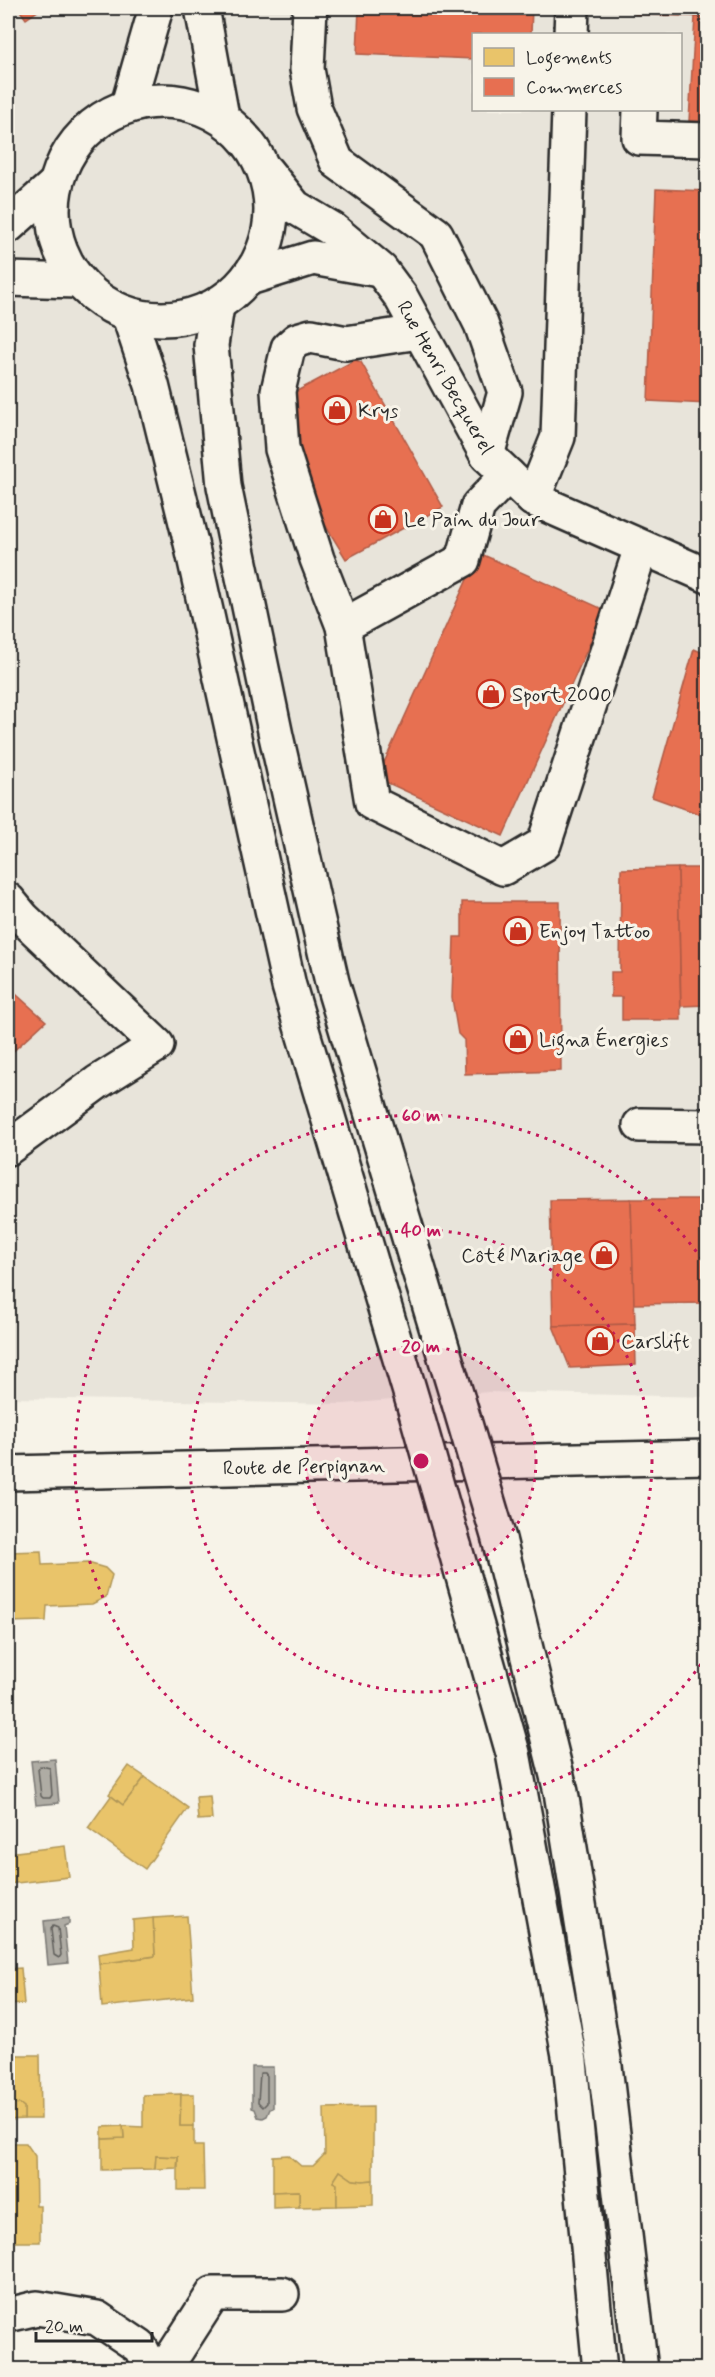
<svg xmlns="http://www.w3.org/2000/svg" width="715" height="2377" font-family="Mynerve,sans-serif">
	<style>
		.built { fill: #e8e4da; fill-rule: evenodd }
		.water { fill: #afaca4; stroke: #7a7874; stroke-width: 1.5 }
		.homes { fill: #e9c46a; stroke: #b09657; stroke-width: 1.5 }
		.shops { fill: #e76f51; stroke: #af5b46; stroke-width: 1.5 }
		.lines { fill: none; stroke-linecap: round; stroke-linejoin: round }
		.shore { stroke: #605f5b; stroke-width: 1.5 }
		.minor-casing { stroke: #2b2b2b; stroke-width: 38 }
		.major-casing { stroke: #2b2b2b; stroke-width: 38 }
		.minor { stroke: #f7f3e8; stroke-width: 33 }
		.major { stroke: #f7f3e8; stroke-width: 33 }
		.major-bridge-casing { stroke: #2b2b2b; stroke-width: 38; stroke-linecap: butt }
		.major-bridge { stroke: #f7f3e8; stroke-width: 33 }
		.ring { fill: none; stroke: #c2185b; stroke-width: 3; stroke-dasharray: 3 6 }
		.labels { text-anchor: middle; stroke-width: 6; stroke-linejoin: round; paint-order: stroke }
		.street-label { font-size: 20px; fill: #2b2b2b; stroke: #f7f3e8 }
		.poi-label { font-size: 20px; fill: #2b2b2b; stroke: #f7f3e8; text-anchor: start }
		.centre { fill: #c2185b; stroke: #f7f3e8; stroke-width: 3 }
		.ring-label { font-size: 18px; text-anchor: middle; font-weight: bold; fill: #c2185b; stroke: #f7f3e8; stroke-width: 6; stroke-linejoin: round; paint-order: stroke }
	</style>
	<rect width="100%" height="100%" fill="#f7f3e8"/>
	<filter id="ink" filterUnits="userSpaceOnUse"><feTurbulence type="fractalNoise" baseFrequency=".0167" numOctaves="2"/><feDisplacementMap in="SourceGraphic" scale="12" xChannelSelector="R" yChannelSelector="G"/><feConvolveMatrix kernelMatrix="1 2 1 2 8 2 1 2 1" color-interpolation-filters="sRGB"/></filter>
	<g filter="url(#ink)">
		<path class="built" d="M8 8H707V1397L489 1392 343 1404 8 1398ZM474 34H680V110H474Z"/>
		<g class="water">
			<polygon points="55,1759 59,1803 36,1805 31,1761"/>
			<polygon points="69,1918 69,1924 64,1926 68,1963 48,1965 44,1921"/>
			<polygon points="252,2067 273,2067 273,2108 270,2109 267,2116 263,2118 258,2117 255,2109 252,2108"/>
		</g>
		<g class="homes">
			<polygon points="41,1551 42,1565 88,1563 105,1568 112,1575 106,1597 92,1604 47,1606 46,1621 8,1622 8,1552"/>
			<polygon points="129,1766 145,1777 123,1805 109,1794"/>
			<polygon points="145,1777 188,1808 145,1869 88,1828 111,1796 123,1805"/>
			<polygon points="210,1796 212,1819 198,1820 196,1797"/>
			<polygon points="65,1846 69,1877 8,1884 8,1853"/>
			<polygon points="187,1916 193,1997 102,2007 99,1964 155,1956 153,1918"/>
			<polygon points="153,1918 155,1956 99,1964 98,1954 134,1948 133,1920"/>
			<polygon points="21,1968 24,2004 8,2005 8,1969"/>
			<polygon points="8,2055 40,2055 41,2119 24,2119 24,2107 20,2104 8,2103"/>
			<polygon points="181,2094 180,2126 194,2126 194,2146 203,2146 204,2190 178,2190 178,2157 156,2156 155,2169 102,2170 102,2139 124,2138 123,2126 143,2127 143,2095"/>
			<polygon points="181,2094 194,2094 194,2126 180,2126"/>
			<polygon points="8,2103 20,2104 24,2107 24,2119 8,2120"/>
			<polygon points="373,2107 373,2180 363,2181 353,2180 340,2171 333,2182 337,2184 337,2206 299,2207 299,2191 273,2192 273,2156 288,2155 301,2166 313,2166 325,2154 324,2108"/>
			<polygon points="123,2126 124,2138 102,2139 102,2127"/>
			<polygon points="8,2143 26,2143 35,2156 36,2206 40,2206 40,2242 13,2242 13,2237 8,2237"/>
			<polygon points="156,2156 178,2157 177,2168 155,2169"/>
			<polygon points="340,2171 353,2180 363,2181 373,2180 373,2205 337,2206 337,2184 333,2182"/>
			<polygon points="299,2191 299,2207 273,2208 273,2192"/>
		</g>
		<g class="shops">
			<polygon points="18,8 42,8 26,19"/>
			<polygon points="359,8 532,8 531,34 474,34 474,59 357,54"/>
			<polygon points="636,8 708,8 708,17 635,14"/>
			<polygon points="695,17 708,17 708,122 689,121"/>
			<polygon points="656,189 708,191 708,404 648,401"/>
			<polygon points="355,360 361,362 443,507 346,559 292,471 282,399"/>
			<polygon points="479,553 605,610 503,836 377,778"/>
			<polygon points="694,649 708,655 708,868 704,868 702,815 652,797"/>
			<polygon points="678,868 681,1020 622,1020 622,997 611,997 611,972 620,972 621,869"/>
			<polygon points="678,868 708,868 708,1005 681,1006"/>
			<polygon points="462,902 560,902 561,1071 465,1074 464,1040 458,1034 452,998 454,937 462,937"/>
			<polygon points="8,987 46,1021 8,1056"/>
			<polygon points="631,1199 635,1324 553,1326 550,1200"/>
			<polygon points="631,1199 708,1199 708,1303 634,1304"/>
			<polygon points="635,1324 636,1365 570,1368 553,1326"/>
		</g>
		<g class="lines">
			<g class="shore">
				<polygon points="41,1766 50,1768 52,1795 50,1798 43,1798 41,1796 38,1769"/>
				<polygon points="53,1926 58,1928 61,1955 59,1958 54,1955 51,1929"/>
				<polygon points="260,2073 265,2073 267,2076 267,2103 263,2107 258,2102"/>
			</g>
			<g class="minor-casing">
				<g id="minor">
					<polyline points="310,8 307,69 314,108 337,162 436,234 481,324 505,392 487,455"/>
					<polyline points="571,34 572,8"/>
					<polyline points="640,110 639,138 708,140"/>
					<polyline points="266,171 295,207 332,229 381,270 401,297 487,455 533,499 708,576"/>
					<polyline points="8,226 54,185"/>
					<polyline points="249,278 313,258 379,270"/>
					<polyline points="8,279 77,281"/>
					<polyline points="419,332 346,343 311,336 297,340 288,348 278,391 282,449 317,559 343,626 372,803 503,868 544,844 641,548"/>
					<polyline points="533,499 558,437 569,110"/>
					<polyline points="343,626 463,560 478,506 508,475"/>
					<polyline points="8,900 23,918 157,1045 98,1082 8,1148"/>
					<polyline points="640,1125 708,1126"/>
					<polyline points="8,1473 708,1457"/>
					<polyline points="8,2315 37,2308 97,2318 140,2347 152,2370"/>
					<polyline points="164,2370 213,2294 282,2294"/>
				</g>
			</g>
			<g class="major-casing">
				<g id="major">
					<polyline points="202,8 222,117"/>
					<circle cx="162" cy="210" r="109"/>
					<polyline points="128,105 156,8"/>
					<polyline points="217,306 211,345 224,486 276,736 332,982 458,1400"/>
					<polyline points="129,316 152,385 191,543 289,986 415,1409"/>
					<polyline points="499,1539 561,1792 605,2066 641,2370"/>
					<polyline points="454,1545 513,1753 570,2061 600,2370"/>
				</g>
			</g>
			<use href="#minor" class="minor"/>
			<use href="#major" class="major"/>
			<g class="major-bridge-casing">
				<g id="major-bridge">
					<polyline points="458,1400 499,1539"/>
					<polyline points="415,1409 454,1545"/>
				</g>
			</g>
			<use href="#major-bridge" class="major-bridge"/>
		</g>
	</g>
	<circle cx="421" cy="1461" r="115" fill="#c2185b" fill-opacity=".12"/>
	<g class="ring">
		<circle cx="421" cy="1461" r="115"/>
		<circle cx="421" cy="1461" r="231"/>
		<path d="M706 1657A346 346 0 1 1 706 1265"/>
	</g>
	<defs>
		<g id="shop-ring" transform="scale(1.5)"><circle r="9.5" fill="#f7f3e8" stroke="#c8321e" stroke-width="1.5"/><path d="M-5-2.5h2.3a2.7 3.5 0 0 1 5.4 0H5L5.5 6h-11ZM-1.5-2.5h3a1.5 2.3 0 0 0-3 0Z" fill="#c8321e"/></g>
	</defs>
	<g fill-rule="evenodd">
		<use href="#shop-ring" x="337" y="410"/>
		<use href="#shop-ring" x="383" y="519"/>
		<use href="#shop-ring" x="491" y="694"/>
		<use href="#shop-ring" x="518" y="931"/>
		<use href="#shop-ring" x="518" y="1039"/>
		<use href="#shop-ring" x="604" y="1255"/>
		<use href="#shop-ring" x="600" y="1341"/>
	</g>
	<g class="labels">
		<g class="street-label">
			<text transform="translate(446 377) rotate(60)" y="7">Rue Henri Becquerel</text>
			<text transform="translate(304 1466) rotate(-1)" y="7">Route de Perpignan</text>
		</g>
		<g class="poi-label">
			<text x="358" y="417">Krys</text>
			<text x="404" y="526">Le Pain du Jour</text>
			<text x="512" y="701">Sport 2000</text>
			<text x="539" y="938">Enjoy Tattoo</text>
			<text x="539" y="1046">Ligna Énergies</text>
			<text x="583" y="1262" text-anchor="end">Côté Mariage</text>
			<text x="621" y="1348">Carslift</text>
		</g>
	</g>
	<circle cx="421" cy="1461" r="9" class="centre"/>
	<g class="ring-label">
		<text x="421" y="1121">60 m</text>
		<text x="421" y="1236">40 m</text>
		<text x="421" y="1352">20 m</text>
	</g>
	<rect width="715" height="2377" fill="none" stroke="#f7f3e8" stroke-width="30"/>
	<rect x="15" y="15" width="685" height="2347" fill="none" stroke="#2b2b2b" stroke-width="2" filter="url(#ink)"/>
	<rect x="472" y="33" width="210" height="78" fill="#f7f3e8" stroke="#a5a39c" stroke-width="1.5"/>
	<rect x="484" y="48" width="30" height="18" fill="#e9c46a" stroke="#a5a39c" stroke-width="1.5"/>
	<text x="526" y="63" font-size="18" fill="#2b2b2b">Logements</text>
	<rect x="484" y="78" width="30" height="18" fill="#e76f51" stroke="#a5a39c" stroke-width="1.5"/>
	<text x="526" y="93" font-size="18" fill="#2b2b2b">Commerces</text>
	<path d="M36 2332v9h116v-9" fill="none" stroke="#2b2b2b" stroke-width="3"/>
	<text x="45" y="2332" font-size="18" fill="#2b2b2b" stroke="#f7f3e8" stroke-width="4.5" paint-order="stroke">20 m</text>
</svg>
